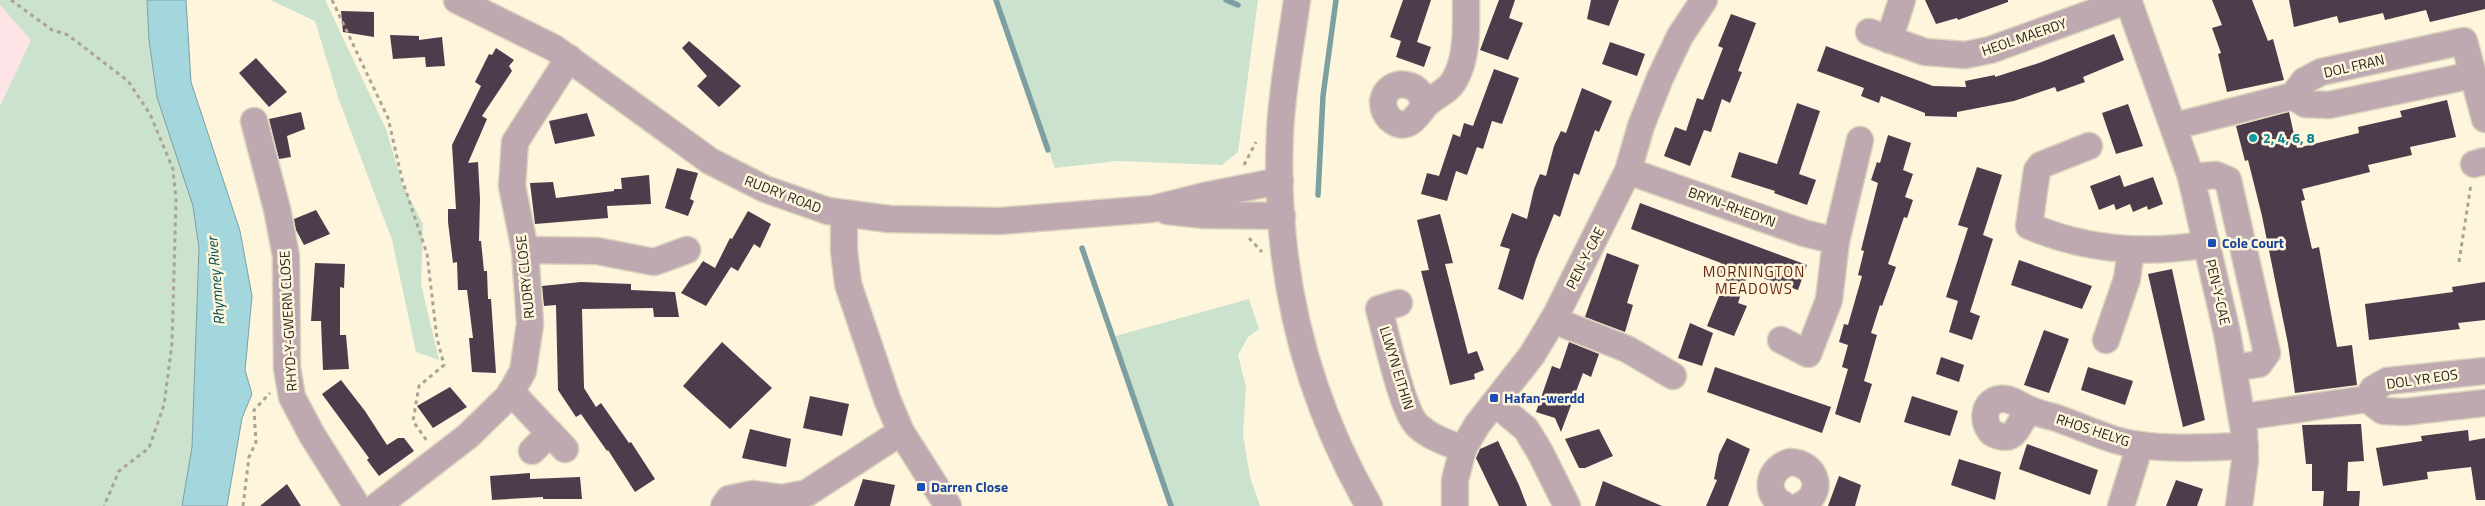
<svg xmlns="http://www.w3.org/2000/svg" width="2485" height="506" font-family="'Titillium Web',sans-serif">
	<style>
		.industrial { fill: #ffe4e7 }
		.green { fill: #cbe2ce }
		.water { fill: #a4d6de; stroke: #7d9fa2 }
		.lines { fill: none; stroke-linecap: round; stroke-linejoin: round }
		.stream { stroke: #7d9fa2; stroke-width: 5.5 }
		.building { fill: #4c3c4c }
		.minor-casing { stroke: #dbd3bd; stroke-width: 29 }
		.path { stroke: #aba492; stroke-width: 3; stroke-dasharray: 4 4; stroke-linecap: butt }
		.minor { stroke: #bda9af; stroke-width: 26 }
		.culture-dot { fill: #0f9aa8; stroke: #fef5dd; stroke-width: 2 }
		.transit-dot { fill: #1a4fb4; stroke: #fef5dd; stroke-width: 2 }
		.labels { text-anchor: middle; stroke-width: 5; stroke-linejoin: round; paint-order: stroke }
		.street-label { font-size: 14px; fill: #231f17; stroke: #fef5dd }
		.culture-label { font-size: 14px; font-weight: bold; fill: #0d838f; stroke: #fef5dd; text-anchor: start }
		.transit-label { font-size: 14px; font-weight: bold; fill: #164399; stroke: #fef5dd; text-anchor: start }
		.neighbourhood-label { font-size: 15px; letter-spacing: 1px; fill: #67260e; stroke: #fef5dd }
		.water-label { font-size: 15px; font-style: italic; fill: #004d56; stroke: #fef5dd }
	</style>
	<rect width="100%" height="100%" fill="#fef5dd"/>
	<polygon class="industrial" points="0,5 31,40 0,106"/>
	<g class="green">
		<polygon points="0,0 147,0 149,40 157,97 193,206 199,248 192,447 182,506 0,506 0,106 31,40 0,5"/>
		<polygon points="270,0 325,0 386,129 403,186 423,224 421,284 439,360 416,352 392,240 338,97 315,21"/>
		<polygon points="996,0 1258,0 1238,152 1222,165 1117,161 1055,168"/>
		<polygon points="1249,299 1259,329 1248,337 1238,355 1246,387 1243,435 1250,477 1260,506 1171,506 1112,337"/>
	</g>
	<polygon class="water" points="147,0 186,0 191,82 240,231 252,296 245,370 252,394 242,418 227,506 182,506 192,447 199,248 193,206 157,97 149,40"/>
	<g class="lines">
		<g class="stream">
			<polyline points="996,0 1048,150"/>
			<polyline points="1226,0 1238,5"/>
			<polyline points="1318,195 1323,96 1336,0"/>
			<polyline points="1082,248 1171,506"/>
		</g>
	</g>
	<g class="building">
		<polygon points="1403,0 1431,0 1417,42 1431,47 1424,67 1396,57 1401,41 1390,37"/>
		<polygon points="1499,0 1515,0 1509,18 1523,23 1508,60 1480,50"/>
		<polygon points="1591,0 1619,0 1609,26 1587,19"/>
		<polygon points="1925,0 2008,0 2008,2 1958,20 1957,18 1936,24"/>
		<polygon points="2212,0 2252,0 2268,41 2273,39 2284,80 2227,92 2218,54 2221,53 2212,28 2222,25"/>
		<polygon points="2289,0 2485,0 2485,9 2430,22 2426,10 2385,20 2383,13 2339,23 2337,16 2294,27"/>
		<polygon points="341,11 374,12 374,37 343,32"/>
		<polygon points="1731,14 1756,23 1738,71 1742,72 1730,103 1722,99 1711,132 1704,130 1690,166 1664,156 1675,127 1686,131 1697,98 1703,100 1723,48 1718,46"/>
		<polygon points="2114,34 2124,60 2083,77 2085,82 2057,92 2055,87 2014,101 1957,112 1957,117 1925,116 1925,113 1881,96 1879,103 1861,96 1864,88 1817,71 1826,46 1933,86 1966,87 1965,81 1995,75 1995,77 2039,63"/>
		<polygon points="390,35 419,36 419,40 442,37 445,66 426,67 425,57 393,59"/>
		<polygon points="689,41 741,86 719,107 697,86 707,76 682,48"/>
		<polygon points="1610,42 1645,54 1637,76 1602,64"/>
		<polygon points="496,48 514,60 509,66 512,71 482,116 487,119 468,163 478,162 480,199 479,241 481,241 484,271 487,271 488,299 491,299 496,373 472,372 469,338 473,338 467,290 458,290 457,262 453,263 448,222 448,209 456,209 452,145 481,86 475,82 489,54 492,55"/>
		<polygon points="256,58 287,92 269,107 239,73"/>
		<polygon points="1494,69 1519,78 1502,124 1492,121 1483,149 1477,147 1467,175 1456,171 1447,201 1421,194 1427,173 1439,176 1453,134 1460,137 1464,123 1473,126"/>
		<polygon points="1582,88 1612,101 1599,132 1595,130 1579,175 1574,173 1560,217 1554,214 1536,259 1523,300 1498,289 1510,249 1500,246 1512,213 1527,219 1534,189 1540,174 1546,176 1554,146 1561,131 1566,133"/>
		<polygon points="2447,100 2456,137 2410,147 2412,155 2368,165 2370,172 2302,189 2305,200 2301,201 2312,249 2319,247 2337,347 2352,345 2357,385 2295,393 2288,344 2262,216 2248,160 2245,161 2236,126 2289,112 2297,148 2359,133 2358,127 2402,117 2400,111"/>
		<polygon points="1797,103 1820,111 1799,174 1816,180 1807,205 1774,193 1775,191 1731,177 1739,152 1777,164"/>
		<polygon points="2128,104 2143,146 2116,154 2102,113"/>
		<polygon points="301,112 305,129 287,136 291,157 279,159 269,119"/>
		<polygon points="587,113 595,136 555,144 549,121"/>
		<polygon points="1888,135 1911,143 1903,170 1913,174 1905,197 1913,200 1907,218 1904,217 1888,264 1896,267 1882,306 1880,305 1871,333 1877,335 1864,381 1872,384 1860,423 1835,414 1848,369 1842,367 1848,345 1839,342 1844,324 1848,325 1862,276 1858,275 1864,251 1861,250 1878,183 1871,180 1877,162 1880,163"/>
		<polygon points="1977,167 2002,175 1983,235 1993,239 1970,312 1980,316 1972,340 1949,332 1958,301 1946,297 1968,228 1958,225"/>
		<polygon points="677,168 698,173 690,199 694,201 688,216 665,208"/>
		<polygon points="649,175 651,204 607,206 608,218 535,224 530,183 553,182 556,198 614,191 614,189 622,189 621,178"/>
		<polygon points="2120,175 2124,187 2153,177 2163,204 2148,210 2147,206 2133,212 2130,204 2116,210 2114,204 2099,210 2090,186"/>
		<polygon points="1640,203 1807,265 1798,290 1748,273 1738,303 1747,306 1734,336 1707,326 1727,277 1717,274 1721,263 1631,229"/>
		<polygon points="316,210 330,234 304,245 296,230 294,219"/>
		<polygon points="748,211 771,224 760,248 754,244 738,271 731,267 706,306 681,293 703,261 715,268 730,238 732,239"/>
		<polygon points="1440,214 1453,263 1445,264 1468,354 1477,351 1484,370 1474,374 1475,379 1450,385 1421,271 1429,270 1417,220"/>
		<polygon points="1607,253 1639,265 1627,303 1633,305 1625,332 1585,317"/>
		<polygon points="2019,260 2092,286 2082,309 2011,285"/>
		<polygon points="315,263 345,264 344,288 340,287 340,335 346,335 349,369 323,370 321,321 311,321"/>
		<polygon points="2172,269 2205,420 2183,427 2148,274"/>
		<polygon points="581,282 631,284 631,290 675,292 679,317 654,317 653,308 582,309 584,388 596,407 601,403 629,443 631,442 655,479 635,492 608,450 607,451 581,414 576,417 558,390 556,305 544,306 542,286"/>
		<polygon points="2485,282 2485,320 2458,323 2460,329 2369,340 2365,304 2453,292 2452,287"/>
		<polygon points="1690,323 1713,333 1702,366 1678,358"/>
		<polygon points="2044,330 2069,339 2049,393 2024,385"/>
		<polygon points="722,342 772,388 730,429 683,386"/>
		<polygon points="1569,342 1599,354 1591,377 1583,373 1561,432 1555,418 1536,412 1552,366 1560,369"/>
		<polygon points="1941,357 1964,365 1959,382 1936,374"/>
		<polygon points="1715,367 1831,407 1822,433 1707,392"/>
		<polygon points="2088,367 2133,381 2125,405 2081,390"/>
		<polygon points="341,380 365,411 387,445 398,438 404,438 414,451 379,476 367,460 369,458 322,394"/>
		<polygon points="450,387 467,407 433,428 417,406"/>
		<polygon points="810,396 849,404 842,436 803,428"/>
		<polygon points="1912,396 1958,411 1950,436 1904,422"/>
		<polygon points="2361,424 2364,461 2348,462 2347,491 2360,491 2359,506 2323,506 2324,491 2312,491 2312,464 2306,464 2302,425"/>
		<polygon points="750,429 791,439 786,467 742,458"/>
		<polygon points="1599,429 1613,456 1585,468 1579,468 1565,439"/>
		<polygon points="2468,430 2469,441 2485,438 2485,500 2476,500 2471,467 2427,472 2428,479 2383,486 2376,448 2422,441 2421,436"/>
		<polygon points="1727,438 1750,449 1728,506 1706,506 1717,480 1714,479 1719,454"/>
		<polygon points="1498,441 1519,485 1527,506 1499,506 1476,458 1480,449"/>
		<polygon points="2027,444 2098,470 2090,495 2019,469"/>
		<polygon points="1959,459 2001,472 1995,500 1951,485"/>
		<polygon points="530,473 530,479 580,477 582,499 543,499 543,497 492,500 490,476"/>
		<polygon points="1839,476 1861,485 1855,506 1828,506"/>
		<polygon points="863,479 895,485 890,506 854,506"/>
		<polygon points="2176,480 2203,489 2197,506 2166,506"/>
		<polygon points="1603,481 1662,506 1595,506"/>
		<polygon points="287,484 301,506 260,506"/>
	</g>
	<g class="lines">
		<g class="minor-casing">
			<g id="minor">
				<polyline points="457,0 554,48 710,161 765,189 828,211 889,219 1000,221 1152,209 1204,196 1280,181"/>
				<path d="M1297 0C1291 44 1282 88 1280 132 1274 264 1303 391 1369 506"/>
				<polyline points="2128,0 2191,177 2227,333 2244,431 2245,461 2239,506"/>
				<polyline points="1869,32 1925,52 1965,55 1990,50 2128,0"/>
				<polyline points="1889,40 1902,0"/>
				<polyline points="2293,96 2305,104 2329,105 2473,75"/>
				<path d="M1423 108C1427 81 1386 75 1383 102 1383 109 1386 115 1390 119 1407 133 1416 117 1424 107 1432 96 1448 93 1455 79 1468 56 1466 25 1466 0"/>
				<polyline points="254,121 277,209 286,256 287,368 292,397 312,435 357,506"/>
				<polyline points="2175,126 2293,96 2304,81 2321,72 2464,41 2485,119"/>
				<path d="M2089 146 2041 165 2037 170 2029 226C2086 250 2146 255 2207 244"/>
				<polyline points="2474,164 2485,161"/>
				<polyline points="1628,171 1804,233 1836,241"/>
				<polyline points="2191,177 2216,175 2228,180 2267,353 2259,364 2234,368"/>
				<polyline points="1167,211 1204,215 1282,216"/>
				<polyline points="844,214 844,251 848,284 887,399 901,432 948,506"/>
				<polyline points="525,250 597,251 654,262 687,250"/>
				<path d="M1399 303 1379 309C1386 333 1402 412 1418 426 1431 438 1448 443 1463 449"/>
				<polyline points="1553,320 1627,349 1673,376"/>
				<polyline points="1781,340 1808,354 1829,300 1836,241 1860,140"/>
				<polyline points="2106,340 2127,279 2131,250"/>
				<polyline points="511,392 565,449"/>
				<polyline points="2367,399 2373,389 2387,381 2485,371"/>
				<polyline points="1495,403 1526,429 1540,452 1567,506"/>
				<path d="M2032 411C2015 419 2020 447 1992 433 1980 421 1984 397 2005 399 2015 400 2023 408 2033 411 2042 415 2052 416 2062 420 2082 427 2102 437 2123 442 2162 451 2205 447 2245 446"/>
				<polyline points="2243,417 2367,399 2383,411 2404,412 2485,403"/>
				<polyline points="532,451 550,433"/>
				<polyline points="377,506 468,436 509,396 523,371 530,324 525,250 512,186 515,142 569,58"/>
				<polyline points="724,506 729,499 753,494 782,498 807,493 901,432"/>
				<polyline points="1455,506 1455,480 1463,449 1477,425 1532,355 1556,315 1628,171 1641,126 1660,78 1680,36 1704,0"/>
				<path d="M1786 506C1763 496 1767 469 1790 462 1817 463 1826 493 1800 506"/>
				<polyline points="2121,506 2140,445"/>
			</g>
		</g>
		<g class="path">
			<polyline points="11,0 52,30 68,35 128,81 150,114 173,169 176,200 172,344 164,405 149,448 119,471 104,506"/>
			<polyline points="332,0 388,118 402,179 427,254 437,338 444,365 419,386 413,421 427,441"/>
			<polyline points="1244,165 1256,142"/>
			<polyline points="1249,238 1262,252"/>
			<polyline points="2459,262 2471,184"/>
			<polyline points="243,506 249,457 256,442 254,410 270,393"/>
		</g>
		<use href="#minor" class="minor"/>
	</g>
	<circle class="culture-dot" cx="2253" cy="138" r="5"/>
	<g class="transit-dot">
		<rect x="2207" y="238" width="10" height="10" rx="2.5"/>
		<rect x="1489" y="393" width="10" height="10" rx="2.5"/>
		<rect x="916" y="482" width="10" height="10" rx="2.5"/>
	</g>
	<g class="labels">
		<g class="street-label">
			<text transform="translate(2024 37) rotate(-19)" y="5">HEOL MAERDY</text>
			<text transform="translate(2354 66) rotate(-13)" y="5">DOL FRAN</text>
			<text transform="translate(783 194) rotate(21)" y="5">RUDRY ROAD</text>
			<text transform="translate(1732 207) rotate(20)" y="5">BRYN-RHEDYN</text>
			<text transform="translate(1585 258) rotate(-63)" y="5">PEN-Y-CAE</text>
			<text transform="translate(525 277) rotate(-96)" y="5">RUDRY CLOSE</text>
			<text transform="translate(2218 292) rotate(77)" y="5">PEN-Y-CAE</text>
			<text transform="translate(288 321) rotate(-93)" y="5">RHYD-Y-GWERN CLOSE</text>
			<text transform="translate(1397 368) rotate(73)" y="5">LLWYN EITHIN</text>
			<text transform="translate(2422 379) rotate(-8)" y="5">DOL YR EOS</text>
			<text transform="translate(2093 430) rotate(18)" y="5">RHOS HELYG</text>
		</g>
		<g class="culture-label">
			<text x="2263" y="143">2, 4, 6, 8</text>
		</g>
		<g class="transit-label">
			<text x="2222" y="248">Cole Court</text>
			<text x="1504" y="403">Hafan-werdd</text>
			<text x="931" y="492">Darren Close</text>
		</g>
		<g class="neighbourhood-label">
			<text x="1754" y="277">MORNINGTON<tspan x="1754" dy="17">MEADOWS</tspan></text>
		</g>
		<g class="water-label">
			<text transform="translate(216 281) rotate(-95)" y="5">Rhymney River</text>
		</g>
	</g>
</svg>
